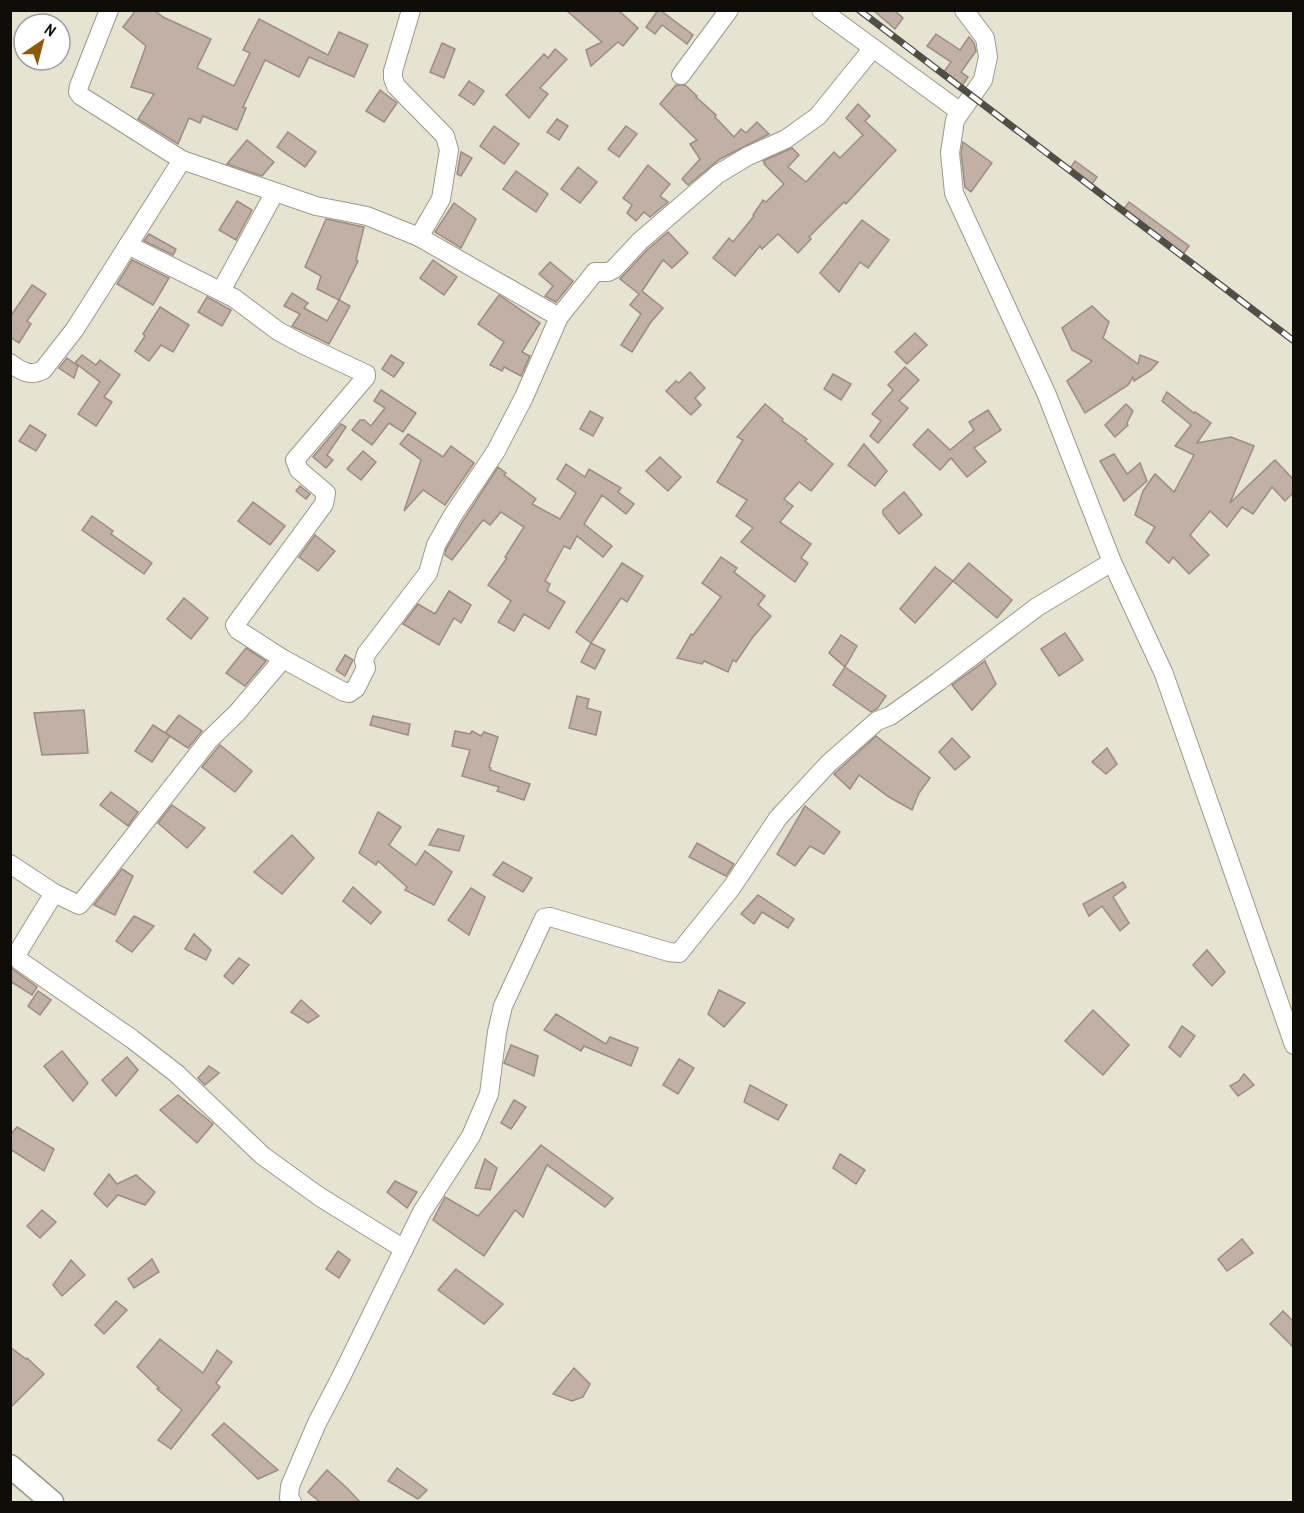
<svg xmlns="http://www.w3.org/2000/svg" width="1304" height="1513" font-family="'Archivo Narrow',sans-serif">
	<style>
		.building { fill: #c0b0a6; stroke: #9c8c82; stroke-width: 1.5 }
		.lines { fill: none; stroke-linecap: round; stroke-linejoin: round }
		.minor-casing { stroke: #9c9989; stroke-width: 20 }
		.major-casing { stroke: #9c9989; stroke-width: 25 }
		.minor { stroke: #fff; stroke-width: 18 }
		.major { stroke: #fff; stroke-width: 22 }
		.rail-casing { stroke: #504e45; stroke-width: 7 }
		.rail { stroke: #fff; stroke-width: 4.5; stroke-dasharray: 14; stroke-linecap: butt }
	</style>
	<rect width="100%" height="100%" fill="#e6e3d2"/>
	<g class="building">
		<polygon points="136,10 154,10 163,17 211,39 197,68 234,86 250,53 243,50 259,19 328,55 339,32 368,45 354,77 309,57 299,77 265,60 243,107 246,108 237,130 203,116 200,123 189,118 178,144 138,119 154,94 131,87 146,46 123,27"/>
		<polygon points="566,10 618,10 638,28 623,46 618,42 591,66 586,50 602,42"/>
		<polygon points="658,10 660,10 693,35 687,44 662,25 655,34 646,27"/>
		<polygon points="873,10 894,10 903,18 895,29"/>
		<polygon points="936,34 960,50 969,37 974,43 976,51 961,72 968,77 962,86 943,73 951,62 927,46"/>
		<polygon points="442,43 455,49 444,78 430,72"/>
		<polygon points="555,49 567,59 540,88 548,94 529,118 506,95 544,54 548,58"/>
		<polygon points="469,81 484,91 474,105 459,95"/>
		<polygon points="676,85 685,85 697,96 696,97 716,115 715,117 734,137 741,129 746,133 757,122 769,134 720,159 688,185 682,179 700,159 690,144 697,140 660,104"/>
		<polygon points="380,90 397,103 384,122 366,111"/>
		<polygon points="858,104 870,116 865,121 896,150 846,204 844,202 809,237 811,239 798,253 778,234 762,249 760,246 735,276 713,258 729,238 733,242 754,216 753,215 763,200 766,202 784,184 764,164 765,163 763,161 792,148 799,155 788,167 806,182 834,152 840,158 863,135 846,118"/>
		<polygon points="557,119 568,126 559,140 547,132"/>
		<polygon points="494,126 519,144 504,164 480,146"/>
		<polygon points="626,126 637,134 619,157 608,149"/>
		<polygon points="288,132 316,152 305,167 277,147"/>
		<polygon points="247,140 274,162 262,176 227,164"/>
		<polygon points="963,142 992,163 971,192 965,187 961,153"/>
		<polygon points="461,152 472,158 461,176 457,174"/>
		<polygon points="1075,161 1097,177 1090,187 1068,171"/>
		<polygon points="648,165 670,184 660,196 668,202 650,217 644,212 636,221 627,213 632,205 623,198"/>
		<polygon points="578,167 597,182 580,203 561,189"/>
		<polygon points="516,171 548,194 536,212 503,189"/>
		<polygon points="237,201 252,210 236,240 219,230"/>
		<polygon points="1129,202 1189,246 1182,256 1122,211"/>
		<polygon points="454,203 476,219 461,248 435,232"/>
		<polygon points="326,219 364,227 356,260 358,261 339,300 350,306 329,344 292,326 300,314 284,306 292,293 308,303 304,308 327,321 339,300 317,289 321,276 305,267"/>
		<polygon points="862,220 889,240 868,268 860,262 839,292 820,273"/>
		<polygon points="668,232 688,253 672,268 663,260 642,291 663,308 651,322 632,352 621,345 641,314 630,305 639,294 620,279 648,249"/>
		<polygon points="149,234 176,249 173,255 144,241"/>
		<polygon points="132,260 169,278 153,305 117,284"/>
		<polygon points="433,260 457,277 444,295 420,278"/>
		<polygon points="550,262 573,281 556,302 545,296 553,286 539,274"/>
		<polygon points="32,285 46,294 27,321 31,324 19,343 10,337 10,317"/>
		<polygon points="499,295 540,323 522,352 530,356 521,376 504,367 502,371 490,365 504,342 478,324"/>
		<polygon points="207,297 231,310 222,326 198,312"/>
		<polygon points="1092,306 1109,322 1103,338 1138,364 1140,355 1158,362 1151,370 1134,381 1133,377 1128,385 1085,413 1067,381 1092,361 1072,350 1062,328"/>
		<polygon points="160,307 189,325 173,352 161,345 149,361 135,351 145,336 143,334"/>
		<polygon points="915,333 927,345 907,364 895,352"/>
		<polygon points="82,355 96,365 100,360 120,375 104,397 112,402 96,426 78,414 100,382 75,363"/>
		<polygon points="391,355 404,363 394,377 382,369"/>
		<polygon points="67,358 78,366 74,378 59,368"/>
		<polygon points="905,367 919,380 899,401 908,408 878,443 870,436 881,421 872,414 893,390 888,385"/>
		<polygon points="690,372 705,388 695,398 701,405 691,415 666,391 676,381 679,383"/>
		<polygon points="833,374 851,384 841,400 824,389"/>
		<polygon points="381,390 416,413 403,432 389,423 372,445 352,430 360,420 364,420 371,426 385,408 374,401"/>
		<polygon points="1167,392 1194,413 1195,412 1211,423 1197,443 1231,437 1254,446 1230,503 1275,460 1293,479 1293,493 1285,501 1272,487 1253,514 1242,507 1227,527 1210,511 1190,535 1209,555 1189,574 1173,557 1169,563 1146,542 1155,527 1135,515 1143,491 1155,474 1174,492 1194,455 1175,446 1191,425 1162,401"/>
		<polygon points="765,404 783,419 782,421 807,439 805,441 833,464 811,491 799,482 784,499 793,506 780,522 811,544 801,558 808,563 795,582 741,542 753,528 736,516 747,500 717,482 743,440 737,437"/>
		<polygon points="1126,404 1133,411 1127,423 1128,425 1115,437 1105,425"/>
		<polygon points="988,410 1001,430 974,448 986,462 967,477 951,458 940,470 913,445 928,429 950,450 974,430 969,422"/>
		<polygon points="590,411 603,418 593,436 580,429"/>
		<polygon points="341,424 346,427 327,455 333,460 326,468 313,457"/>
		<polygon points="30,425 46,435 36,451 19,441"/>
		<polygon points="408,434 443,457 451,446 474,463 445,505 423,490 404,511 421,460 400,444"/>
		<polygon points="864,444 887,471 875,486 848,465"/>
		<polygon points="363,451 376,462 361,480 347,469"/>
		<polygon points="1114,454 1127,474 1140,463 1147,481 1124,501 1100,461"/>
		<polygon points="660,457 681,477 668,491 646,471"/>
		<polygon points="566,464 585,477 589,469 621,488 618,492 634,504 626,514 602,495 584,524 612,546 603,557 577,536 570,549 564,546 545,581 550,584 547,591 565,602 549,629 524,614 514,631 498,622 511,601 488,585 507,558 505,557 524,527 501,512 490,525 483,520 452,560 445,555 446,549 463,521 498,467 506,473 504,475 536,499 532,504 560,519 576,493 557,479"/>
		<polygon points="300,486 310,494 306,499 296,491"/>
		<polygon points="904,492 922,515 899,534 883,514 883,510"/>
		<polygon points="253,502 285,526 270,545 238,521"/>
		<polygon points="92,516 113,531 111,534 152,563 144,574 82,530"/>
		<polygon points="315,535 335,551 318,571 299,557"/>
		<polygon points="721,557 737,568 734,572 765,596 758,605 771,616 753,637 736,662 733,660 728,672 704,661 702,664 677,658 691,634 693,635 721,597 702,583"/>
		<polygon points="622,563 643,576 627,602 621,598 591,643 576,632"/>
		<polygon points="969,563 1012,600 997,618 953,581"/>
		<polygon points="935,567 953,581 915,623 900,609"/>
		<polygon points="449,591 471,605 461,623 454,618 439,645 403,624 418,604 435,614"/>
		<polygon points="184,598 208,618 191,639 167,619"/>
		<polygon points="1065,633 1083,660 1059,676 1041,649"/>
		<polygon points="841,635 857,646 845,667 829,653"/>
		<polygon points="591,643 605,650 595,669 581,662"/>
		<polygon points="246,648 266,661 245,686 226,673"/>
		<polygon points="345,655 353,660 345,676 336,670"/>
		<polygon points="985,661 996,684 972,710 952,685"/>
		<polygon points="845,667 886,696 877,709 871,712 833,685"/>
		<polygon points="577,696 589,699 587,708 601,712 596,735 569,728"/>
		<polygon points="84,710 88,753 42,755 34,713"/>
		<polygon points="179,715 202,731 188,748 165,733"/>
		<polygon points="373,716 410,724 408,735 370,725"/>
		<polygon points="153,725 170,736 152,762 135,751"/>
		<polygon points="455,731 470,734 472,731 481,736 484,732 498,737 489,767 491,768 490,770 530,784 524,800 497,791 499,787 462,776 470,750 452,746"/>
		<polygon points="876,736 930,778 919,793 912,810 889,797 859,775 850,789 834,774"/>
		<polygon points="952,738 970,757 955,770 939,752"/>
		<polygon points="220,745 252,771 235,792 202,767"/>
		<polygon points="1107,748 1117,764 1106,774 1092,762"/>
		<polygon points="111,792 138,812 128,826 100,805"/>
		<polygon points="172,805 205,828 187,848 158,823"/>
		<polygon points="805,806 840,832 824,854 810,846 795,866 777,854"/>
		<polygon points="378,812 401,827 389,845 416,865 425,851 452,872 434,905 405,890 407,887 378,861 376,865 359,853"/>
		<polygon points="438,829 464,836 459,851 429,845"/>
		<polygon points="292,835 314,858 282,894 254,872"/>
		<polygon points="697,843 734,864 726,876 689,857"/>
		<polygon points="503,862 532,878 523,892 493,875"/>
		<polygon points="122,869 133,876 115,915 94,905"/>
		<polygon points="1123,882 1126,887 1113,897 1129,923 1120,931 1102,906 1089,916 1083,904"/>
		<polygon points="353,887 381,912 371,924 343,901"/>
		<polygon points="471,888 485,897 469,935 448,920"/>
		<polygon points="758,895 794,919 788,928 762,912 754,924 741,914"/>
		<polygon points="134,916 154,926 132,952 116,941"/>
		<polygon points="194,934 211,950 206,960 185,949"/>
		<polygon points="1207,950 1225,972 1212,986 1193,965"/>
		<polygon points="239,958 249,965 233,984 224,976"/>
		<polygon points="10,967 37,987 32,995 10,981"/>
		<polygon points="719,990 745,1003 724,1027 708,1014"/>
		<polygon points="38,991 51,1000 40,1015 28,1006"/>
		<polygon points="301,1000 319,1016 308,1023 291,1012"/>
		<polygon points="1093,1010 1129,1045 1103,1075 1065,1041"/>
		<polygon points="556,1014 606,1044 610,1037 638,1048 631,1066 584,1046 581,1051 544,1030"/>
		<polygon points="1182,1026 1195,1036 1180,1057 1169,1047"/>
		<polygon points="511,1045 538,1056 534,1076 504,1063"/>
		<polygon points="62,1051 88,1083 73,1101 44,1066"/>
		<polygon points="127,1057 138,1070 116,1096 102,1080"/>
		<polygon points="679,1059 694,1068 678,1094 663,1085"/>
		<polygon points="209,1066 219,1073 205,1085 198,1078"/>
		<polygon points="1244,1074 1254,1085 1238,1096 1230,1086 1239,1081"/>
		<polygon points="750,1085 787,1105 778,1120 744,1102"/>
		<polygon points="178,1095 213,1124 197,1143 160,1110"/>
		<polygon points="514,1100 526,1107 511,1129 501,1123"/>
		<polygon points="17,1127 54,1149 44,1171 10,1149 10,1135"/>
		<polygon points="541,1145 613,1198 605,1207 547,1165 523,1217 515,1210 484,1256 433,1220 445,1197 478,1216"/>
		<polygon points="840,1154 865,1170 856,1184 833,1168"/>
		<polygon points="485,1159 497,1168 490,1190 475,1188"/>
		<polygon points="109,1174 117,1184 136,1175 155,1192 145,1205 118,1195 107,1207 94,1194"/>
		<polygon points="395,1181 417,1192 407,1208 387,1192"/>
		<polygon points="42,1210 56,1222 40,1238 27,1226"/>
		<polygon points="1242,1239 1253,1253 1227,1271 1218,1259"/>
		<polygon points="338,1251 350,1260 339,1278 326,1269"/>
		<polygon points="152,1259 159,1272 134,1288 128,1279"/>
		<polygon points="71,1260 85,1275 62,1296 53,1285"/>
		<polygon points="456,1269 503,1304 484,1324 438,1290"/>
		<polygon points="116,1301 127,1310 104,1334 95,1325"/>
		<polygon points="1283,1311 1293,1321 1293,1347 1270,1324"/>
		<polygon points="160,1339 203,1373 217,1350 232,1362 216,1383 220,1387 171,1449 158,1440 182,1410 157,1389 159,1388 137,1367"/>
		<polygon points="10,1347 26,1359 27,1358 44,1374 10,1408"/>
		<polygon points="574,1368 590,1384 583,1397 572,1401 553,1394"/>
		<polygon points="224,1423 278,1470 258,1479 212,1435"/>
		<polygon points="397,1468 427,1490 418,1499 388,1481"/>
		<polygon points="327,1470 347,1488 361,1503 321,1503 308,1492"/>
	</g>
	<g class="lines">
		<g class="minor-casing">
			<g id="minor">
				<polyline points="109,10 79,86 78,92 81,96 182,160 316,206 367,216 419,237 559,317"/>
				<polyline points="411,10 393,71 393,78 396,86 445,136 449,150 441,199 419,237"/>
				<polyline points="821,10 873,48"/>
				<polyline points="964,10 985,38 988,57 983,80 955,120 950,153 954,193 1047,395 1112,562 1164,674 1294,1045"/>
				<polyline points="681,75 729,10"/>
				<polyline points="128,245 234,298 278,331 304,345 366,374 366,377 295,460 299,470 326,493 324,504 235,625 238,630 283,659"/>
				<polyline points="221,291 275,192"/>
				<path d="M10 363C21 371 30 377 43 370L75 329 182 160"/>
				<polyline points="10,864 54,893 18,952 17,956 20,961 132,1039 177,1074 263,1156 320,1197 404,1249"/>
				<polyline points="54,893 79,905 82,902 209,740 237,713 283,659 344,692 349,693 356,688 366,668 364,661 366,654 428,573 436,545 453,515 496,451 524,397 559,317 595,272 608,272 614,269 640,241 718,174 748,156 786,139 818,116 873,48 959,111"/>
				<polyline points="292,1502 289,1498 290,1486 317,1423 341,1377 422,1212 471,1136 489,1094 497,1032 503,1006 544,918 550,917 669,952 679,953 732,887 778,818 829,763 877,721 890,716 939,681 1037,607 1112,562"/>
			</g>
		</g>
		<g class="major-casing">
			<polyline id="major" points="10,1466 52,1502"/>
		</g>
		<use href="#minor" class="minor"/>
		<use href="#major" class="major"/>
		<g class="rail-casing">
			<polyline id="rail" points="859,10 1294,341"/>
		</g>
		<use href="#rail" class="rail"/>
	</g>
	<rect width="1304" height="1513" fill="none" stroke="#0e0d07" stroke-width="24"/>
	<g transform="translate(42 42) rotate(35)"><circle r="28" fill="#ffffff" stroke="#9f9e9c" stroke-width="1.5"/>
	<path d="M0-4.5L10 22L0 15L-10 22Z" fill="#8d5b07"/>
	<text y="-9" font-size="16" font-weight="bold" text-anchor="middle" fill="#0e0d07">N</text>
	</g>
</svg>
